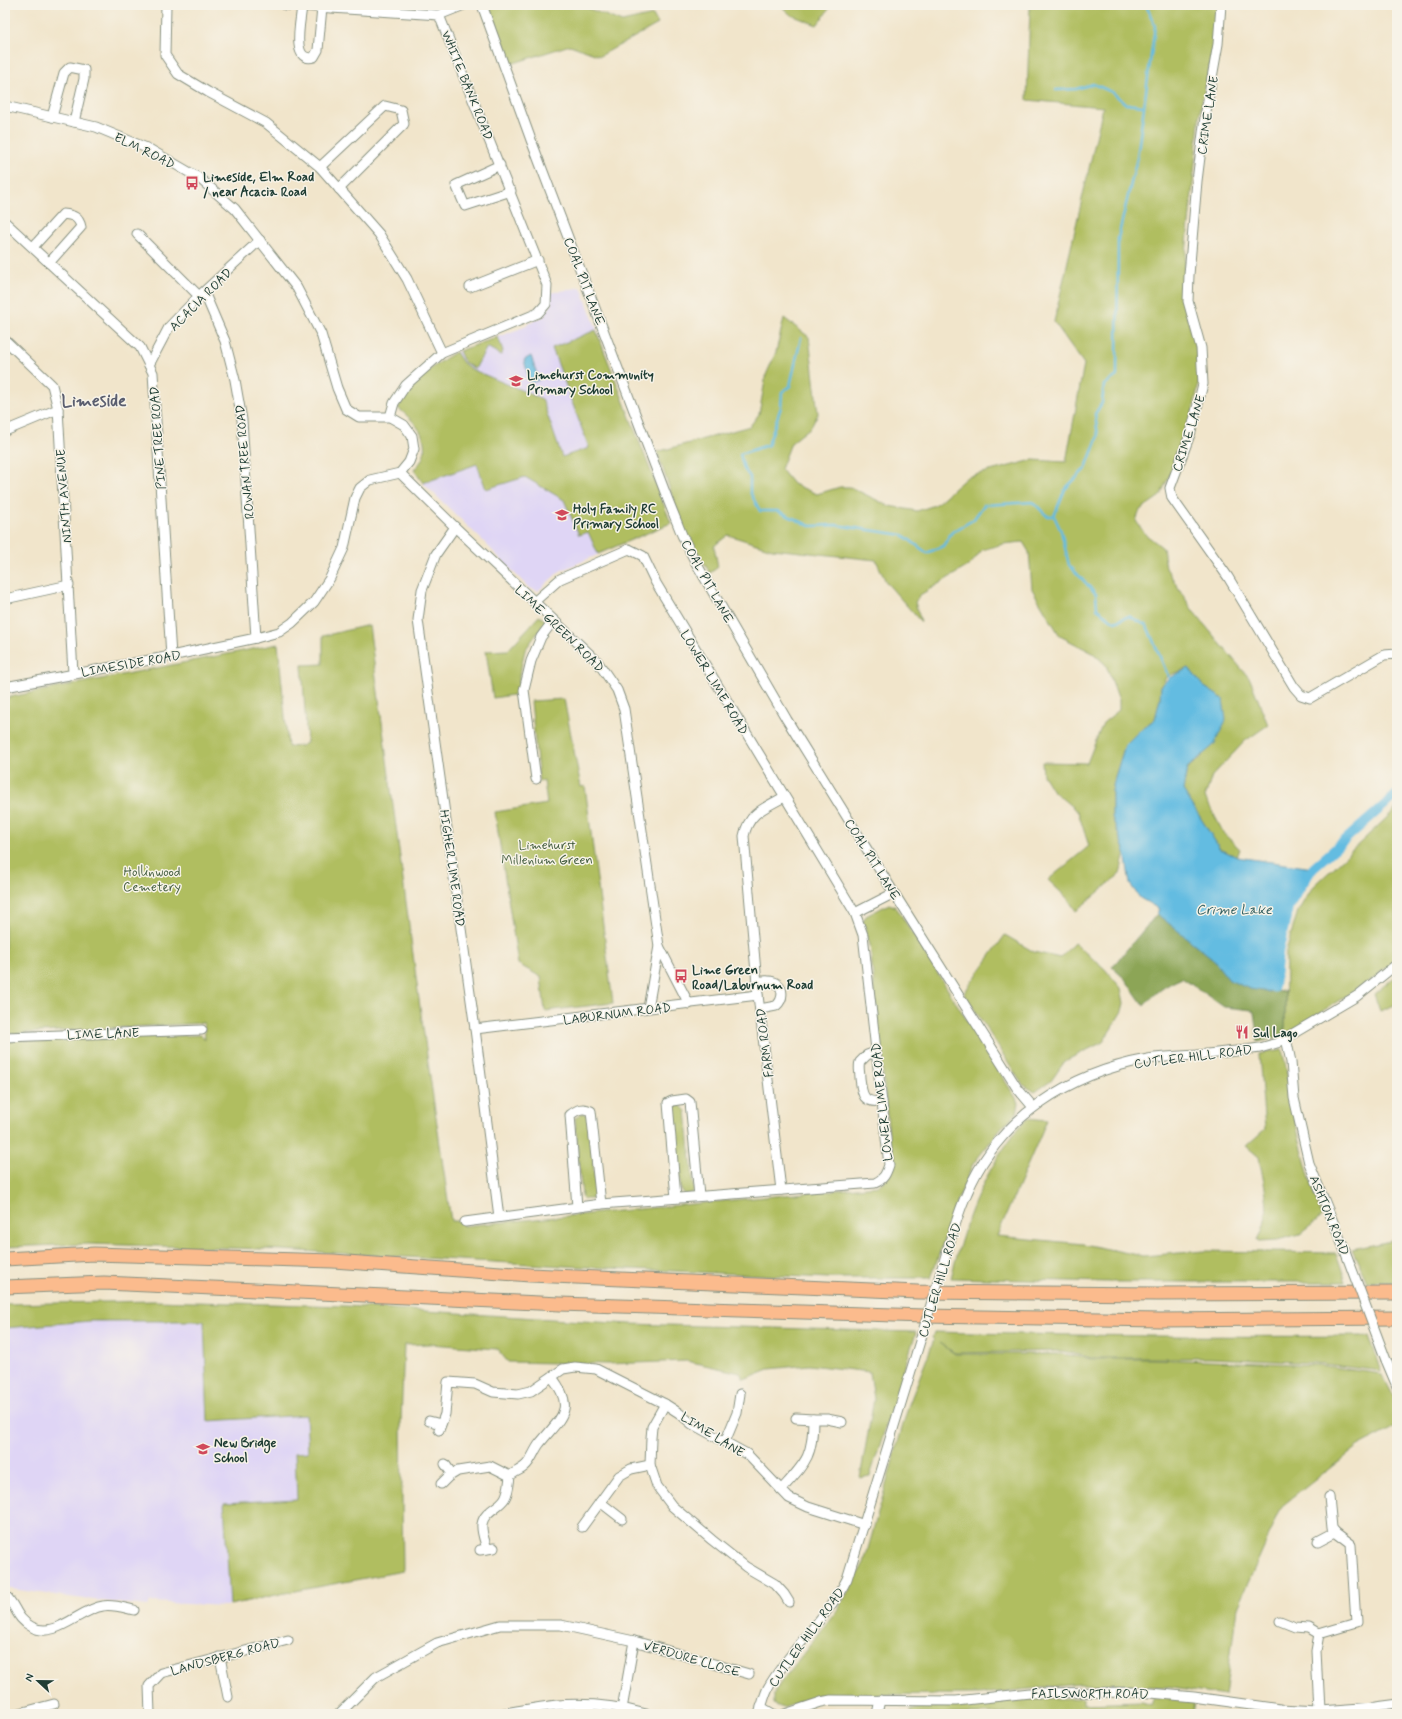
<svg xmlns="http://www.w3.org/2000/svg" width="1402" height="1719" font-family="Mynerve,sans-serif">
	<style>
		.built { fill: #dfd5f5 }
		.green { fill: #b0be61; stroke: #687e4a }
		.forest { fill: #8ca557; stroke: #567146 }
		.water { fill: #63bce1; stroke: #417c8a }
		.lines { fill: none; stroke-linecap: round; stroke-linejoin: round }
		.stream { stroke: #63bce1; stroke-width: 2.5 }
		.canal { stroke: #63bce1; stroke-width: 9 }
		.minor-casing { stroke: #889180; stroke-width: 11 }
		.highway-casing { stroke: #889180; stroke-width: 15 }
		.minor { stroke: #fff; stroke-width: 9 }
		.highway { stroke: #fbbb8d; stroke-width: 13 }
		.minor-bridge-casing { stroke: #889180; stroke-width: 11; stroke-linecap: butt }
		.minor-bridge { stroke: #fff; stroke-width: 9 }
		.labels { text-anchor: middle; stroke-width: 3; stroke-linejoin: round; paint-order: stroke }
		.street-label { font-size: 13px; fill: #1f3d34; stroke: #f7f3e8 }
		.poi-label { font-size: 13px; font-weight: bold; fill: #1f3d34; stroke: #f7f3e8; text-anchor: start }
		.park-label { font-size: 13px; fill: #435d3f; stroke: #f7f3e8 }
		.water-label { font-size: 14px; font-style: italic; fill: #305d5f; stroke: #f7f3e8 }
		.district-label { font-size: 17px; font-weight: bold; fill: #5a5e6f; stroke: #f7f3e8 }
	</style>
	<rect width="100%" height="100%" fill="#f7f3e8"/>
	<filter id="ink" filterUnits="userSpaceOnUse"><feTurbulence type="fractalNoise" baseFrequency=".025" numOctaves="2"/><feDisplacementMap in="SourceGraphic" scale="8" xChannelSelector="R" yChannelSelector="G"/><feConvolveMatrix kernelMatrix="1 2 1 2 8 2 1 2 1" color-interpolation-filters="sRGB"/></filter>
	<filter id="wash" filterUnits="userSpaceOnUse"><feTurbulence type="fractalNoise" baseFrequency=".012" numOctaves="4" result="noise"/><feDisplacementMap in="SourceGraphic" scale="16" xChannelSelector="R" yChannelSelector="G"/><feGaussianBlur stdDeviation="0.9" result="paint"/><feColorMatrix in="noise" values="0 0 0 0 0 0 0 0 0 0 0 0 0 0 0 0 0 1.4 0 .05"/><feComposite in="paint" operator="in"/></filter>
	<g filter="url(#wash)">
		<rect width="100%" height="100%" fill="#f1e5cb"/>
		<g class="built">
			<polygon points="581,287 635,432 671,523 560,571 538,591 529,588 481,539 423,483 414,470 422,460 424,445 422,433 412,419 398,408 408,391 442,360 459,351 519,329 544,316 551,305 550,293"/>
			<polygon points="90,1321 204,1321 404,1345 401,1422 403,1571 285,1593 225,1606 150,1602 148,1606 76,1598 5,1588 5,1328"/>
		</g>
		<g class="green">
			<polygon points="489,5 582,5 585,7 622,22 653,15 658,24 600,56 570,45 511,64"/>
			<polygon points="780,5 832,5 817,25 791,15"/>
			<polygon points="1030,5 1217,5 1215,39 1200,112 1184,274 1183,303 1196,347 1199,383 1189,429 1171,472 1160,496 1140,510 1136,521 1145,534 1163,548 1166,568 1193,611 1250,679 1268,725 1245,741 1212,776 1205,797 1224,834 1240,849 1237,857 1220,849 1183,790 1187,768 1201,758 1223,699 1203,686 1189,668 1167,676 1161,686 1160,699 1155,719 1140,730 1125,745 1115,777 1112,791 1112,817 1125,852 1120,874 1076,911 1067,898 1048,880 1089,846 1078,812 1052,790 1043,775 1042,762 1087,763 1103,723 1119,710 1119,700 1106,665 1093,653 1060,636 1032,589 1029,552 1023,542 1003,544 982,550 970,565 920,595 915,602 921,622 886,582 876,560 772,549 728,535 714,546 718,567 710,573 684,530 657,452 750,426 759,414 766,375 776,352 784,318 809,337 818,414 811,427 791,443 781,469 793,484 817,494 840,487 850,487 889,506 917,511 935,505 967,477 1033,460 1066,462 1084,364 1054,322 1103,107 1027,100"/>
			<path d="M596 330 671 523 598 554 588 532 579 535 564 500 525 477 486 489 477 464 423 483 414 470C416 467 420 463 422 460 431 437 414 421 398 408 413 382 430 367 456 352L463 363 471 369 542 399 562 457 589 448 552 348Z"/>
			<polygon points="498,337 503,351 501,355 487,347 475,369 464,362 459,351"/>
			<polygon points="539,616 546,621 525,650 519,676 519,694 493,698 486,651 508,650"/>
			<polygon points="369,625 420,1007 451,1221 462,1221 463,1226 878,1186 888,1177 892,1165 870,945 863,921 866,916 889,904 896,907 1019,1103 1017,1113 1002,1127 973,1164 956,1205 931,1278 829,1278 564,1266 265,1249 88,1244 5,1247 5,1041 201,1035 205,1040 204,1023 5,1034 5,698 278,644 288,747 301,746 307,743 302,665 323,664 323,636"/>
			<polygon points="564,699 581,787 585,786 613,1003 545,1011 541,977 518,964 495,812 547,804 544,781 539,782 531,701"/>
			<polygon points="1397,808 1397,958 1374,978 1285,1035 1286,951 1298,911 1312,888"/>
			<polygon points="1005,935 1034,952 1060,958 1074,943 1104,968 1121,988 1124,1003 1122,1011 1103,1042 1065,1061 1051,1081 1035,1092 1022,1084 964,993"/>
			<polygon points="1397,975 1397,1004 1380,1011 1374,994"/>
			<path d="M1282 1050C1288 1072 1290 1096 1295 1119 1302 1153 1311 1185 1322 1217L1300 1234 1277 1240 1258 1241C1273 1209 1265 1191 1259 1157L1246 1146 1265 1129 1259 1054Z"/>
			<polygon points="680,1105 686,1111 694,1190 692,1193 685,1195 681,1190 673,1113 676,1106"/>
			<polygon points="582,1113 589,1116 596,1197 592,1199 584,1199 582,1197 575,1118"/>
			<path d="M1027 1118 1047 1120 997 1236 1083 1244 1143 1256 1204 1251 1336 1253 1346 1282H1107L951 1278C966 1216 985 1167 1027 1118Z"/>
			<polygon points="1397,1240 1397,1282 1367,1282 1352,1249"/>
			<polygon points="154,1301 346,1306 630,1324 916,1332 870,1476 860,1478 874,1399 870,1372 809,1365 769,1369 744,1379 740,1373 687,1361 608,1364 508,1362 497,1349 430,1344 404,1345 401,1422 403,1571 285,1593 230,1605 224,1503 297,1499 295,1453 308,1452 306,1415 208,1421 204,1321 90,1321 5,1328 5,1304"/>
			<path d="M934 1332C1079 1336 1224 1337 1369 1336L1381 1371 1316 1363 1211 1358H1092L1062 1351 955 1353 939 1343 955 1354H1062L1092 1359H1152L1318 1365 1382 1374 1397 1403V1426L1358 1446 1282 1506 1237 1608 1225 1696 1166 1687 1080 1684 979 1694 817 1695 783 1708 773 1704V1695L781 1682 839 1608 864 1563 908 1407 934 1340 932 1338Z"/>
			<polygon points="1154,1697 1195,1702 1193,1714 911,1714 911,1709 1022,1699 1084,1698 1084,1704 1142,1702 1151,1705"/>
		</g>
		<path class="forest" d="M1157 914 1212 958 1229 980 1269 992 1285 991V1035L1258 1042 1254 1012 1252 1010 1224 1007 1182 978C1164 986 1156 992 1144 1006L1125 979 1112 967Z"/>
		<g class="water">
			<polygon points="531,356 539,380 530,383 524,360"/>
			<polygon points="1189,668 1203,686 1223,699 1226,720 1214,745 1187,768 1183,790 1220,849 1237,857 1313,868 1289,906 1279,950 1274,988 1269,992 1250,989 1229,980 1212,958 1157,914 1159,909 1140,898 1130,884 1125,852 1112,817 1112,791 1115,777 1125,745 1140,730 1155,719 1160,699 1161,686 1169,678"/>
		</g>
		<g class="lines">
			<g class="stream">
				<polyline points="1146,5 1155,26 1137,158 1118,238 1117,376 1104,385 1102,403 1095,414 1098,436 1086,468 1065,489 1054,516 1061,531 1069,565 1096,594 1097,609 1115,622 1129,616 1147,626 1169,678"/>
				<polyline points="1056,90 1076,89 1093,84 1112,92 1126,104 1143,106"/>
				<polyline points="801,338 790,386 782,392 781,407 768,445 740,454 744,469 750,477 750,492 760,511 778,511 810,526 836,525 903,535 927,553 943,546 952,532 973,520 984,505 1033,502 1047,516 1054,516"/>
			</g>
			<polyline class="canal" points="1274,988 1279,950 1289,906 1313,868 1397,794"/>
		</g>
	</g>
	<g filter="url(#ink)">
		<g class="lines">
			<g class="minor-casing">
				<g id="minor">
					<polyline points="166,5 165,55 178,74 208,92 266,123 320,167 379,234 407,279 442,353"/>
					<polyline points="285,5 439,15 547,285 546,304 538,313 442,353 406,385 394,403 390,417"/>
					<polyline points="482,5 531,140 668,500 682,535 696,563 787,720 894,893 1017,1088 1033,1107"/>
					<polyline points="1221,5 1218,44 1205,117 1197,181 1189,275 1188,301 1201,348 1203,384 1191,432 1170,488 1172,498 1228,577 1294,687 1301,695 1310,698 1384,655 1397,654"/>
					<path d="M302 6C301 19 290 64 314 57L318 50 322 7"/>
					<polyline points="439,15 464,5"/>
					<polyline points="5,106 96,127 149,149 199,178 235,209 297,288 321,334 337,388 346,409 359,417 390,417 404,425 412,436 414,449 409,462 400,473 370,480 360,488 355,498 344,548 330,578 314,602 292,623 279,632 256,638 171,656 5,687"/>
					<polyline points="52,117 64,73 70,67 84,70 84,79 74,122"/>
					<polyline points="500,165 456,185 465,206 511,191"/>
					<polyline points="320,167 385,106 401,110 404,124 339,189"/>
					<polyline points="5,222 140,347 153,373 171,656"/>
					<polyline points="137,234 199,296"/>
					<path d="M33 247 63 214C73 215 79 217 81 227L49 263"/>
					<polyline points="470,287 538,260"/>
					<polyline points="204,292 225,341 235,380 242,420 256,638"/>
					<polyline points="5,340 52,385 58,409 73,673"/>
					<polyline points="149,365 169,327 199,296 260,240"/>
					<polyline points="5,431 58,409"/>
					<polyline points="400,473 455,527 597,661 617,690 624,709 659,946 648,1008"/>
					<polyline points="455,527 436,554 422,590 418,620 475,1029 499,1217"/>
					<polyline points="5,599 69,585"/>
					<polyline points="536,779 524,690 531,661 541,637 553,621"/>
					<polyline points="855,913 894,893"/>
					<polyline points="659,946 689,1004"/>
					<path d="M757 982C762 981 766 980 770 981 784 983 785 998 776 1006L760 1009"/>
					<polyline points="475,1029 758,995"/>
					<polyline points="5,1037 202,1030"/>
					<polyline points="1286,1038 1291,1062 1294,1098 1309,1163 1345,1251"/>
					<path d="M876 1052 867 1055 860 1062C858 1067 860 1072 860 1078 862 1093 862 1104 882 1101"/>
					<path d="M781 1190 758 995 744 836C749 812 765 808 784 797"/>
					<polyline points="676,1198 668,1103 672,1101 686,1099 690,1102 699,1196"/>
					<path d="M577 1207 570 1115C578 1109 583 1107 591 1111L601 1204"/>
					<path d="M465 1222 601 1204 875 1183C884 1179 886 1174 889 1165L863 935 855 913 656 583 643 556 629 549 560 579 534 602"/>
					<path d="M942 1268C950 1243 956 1217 967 1193 999 1117 1070 1073 1148 1059 1164 1056 1181 1056 1197 1055 1218 1053 1239 1051 1260 1048L1277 1043 1357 996 1397 964"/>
					<polyline points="1386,1360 1397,1386"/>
					<polyline points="665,1404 652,1427 651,1438 650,1465 657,1486 672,1506 712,1540 746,1567 775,1584 784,1594 789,1602"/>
					<polyline points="796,1418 813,1419"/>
					<polyline points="429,1421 441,1424"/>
					<polyline points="439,1430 445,1414 448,1382 475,1384 493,1392 518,1394 531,1391 563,1369 575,1367 596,1369 665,1404 679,1413 692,1424 747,1454 789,1498 808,1507 865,1525"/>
					<polyline points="725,1442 737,1413 740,1394"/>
					<polyline points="445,1464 452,1474"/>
					<polyline points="441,1484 448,1477 458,1471 490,1466 510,1476"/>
					<path d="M781 1490C806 1462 813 1457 813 1419H827L842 1422"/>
					<polyline points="1329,1497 1332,1528 1335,1532"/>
					<polyline points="600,1502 622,1519"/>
					<polyline points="582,1527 619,1476 631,1469 650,1465"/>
					<polyline points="1318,1541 1335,1532 1351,1544 1356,1623 1319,1634 1316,1651 1319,1711"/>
					<path d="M487 1549C485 1541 481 1532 482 1524 484 1511 499 1508 505 1498 509 1491 509 1484 510 1476 514 1472 521 1470 525 1466 532 1460 534 1450 540 1443 560 1418 577 1410 552 1377"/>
					<polyline points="480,1550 494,1548"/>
					<path d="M5 1595C17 1606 15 1618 32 1627 55 1640 80 1609 103 1606 112 1604 125 1608 134 1610"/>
					<polyline points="1280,1621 1295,1627 1309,1628 1319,1634"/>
					<polyline points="220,1657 228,1697"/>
					<polyline points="761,1707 773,1714"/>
					<polyline points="622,1709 634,1641"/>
					<polyline points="16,1714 54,1704"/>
					<polyline points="150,1714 149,1686 161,1673 288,1640"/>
					<polyline points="339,1714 376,1677 437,1643 500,1625 561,1625 634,1641 749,1674"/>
					<path d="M499 1714C518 1711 538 1707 557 1705 586 1703 618 1706 646 1714"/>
					<path d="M759 1714C762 1706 764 1696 768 1688 790 1649 827 1619 847 1579L921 1338"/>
					<polyline points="785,1714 821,1702 831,1700 956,1701 1030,1693 1140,1692 1194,1697 1281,1709 1319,1711 1374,1707 1397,1704"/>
					<polyline points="877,1714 880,1700"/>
				</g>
			</g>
			<g class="highway-casing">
				<g id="highway">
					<polyline points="5,1259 94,1254 333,1261 530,1275 918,1292 1157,1294 1397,1293"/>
					<polyline points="5,1287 104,1283 560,1304 924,1316 1160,1320 1397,1318"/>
				</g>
			</g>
			<use href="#minor" class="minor"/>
			<use href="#highway" class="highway"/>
			<g class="minor-bridge-casing">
				<g id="minor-bridge">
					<polyline points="1345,1251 1386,1360"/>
					<polyline points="921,1338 942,1268"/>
				</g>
			</g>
			<use href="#minor-bridge" class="minor-bridge"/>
		</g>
	</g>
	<defs>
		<g id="bus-bare" transform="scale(1.08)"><path d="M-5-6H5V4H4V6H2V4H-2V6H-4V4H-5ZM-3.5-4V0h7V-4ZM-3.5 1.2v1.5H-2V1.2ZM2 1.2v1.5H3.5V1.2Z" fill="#d1495b" stroke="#f7f3e8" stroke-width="2.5" paint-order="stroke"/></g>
		<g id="school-bare" transform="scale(1.08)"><path d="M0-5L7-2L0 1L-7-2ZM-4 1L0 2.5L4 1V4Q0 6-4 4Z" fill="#d1495b" stroke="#f7f3e8" stroke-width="2.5" paint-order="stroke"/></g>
		<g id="restaurant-bare" transform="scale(1.08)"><path d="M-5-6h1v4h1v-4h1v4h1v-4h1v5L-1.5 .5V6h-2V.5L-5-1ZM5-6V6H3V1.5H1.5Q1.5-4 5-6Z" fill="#d1495b" stroke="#f7f3e8" stroke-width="2.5" paint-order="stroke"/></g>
	</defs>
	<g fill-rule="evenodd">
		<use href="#bus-bare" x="192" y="183"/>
		<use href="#school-bare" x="516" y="381"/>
		<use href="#school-bare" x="562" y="515"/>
		<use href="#bus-bare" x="681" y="976"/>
		<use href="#restaurant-bare" x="1242" y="1032"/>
		<use href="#school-bare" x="203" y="1449"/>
	</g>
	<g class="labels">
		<g class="street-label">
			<text transform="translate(468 85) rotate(68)" y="5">WHITE BANK ROAD</text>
			<text transform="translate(1207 115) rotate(-81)" y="5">CRIME LANE</text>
			<text transform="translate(145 150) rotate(26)" y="5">ELM ROAD</text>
			<text transform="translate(585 281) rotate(69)" y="5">COAL PIT LANE</text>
			<text transform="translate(200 299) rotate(-45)" y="5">ACACIA ROAD</text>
			<text transform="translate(1188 433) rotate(-72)" y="5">CRIME LANE</text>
			<text transform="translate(157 438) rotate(-94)" y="5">PINE TREE ROAD</text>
			<text transform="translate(244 462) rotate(-95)" y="5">ROWAN TREE ROAD</text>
			<text transform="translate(63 496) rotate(-94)" y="5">NINTH AVENUE</text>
			<text transform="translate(708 581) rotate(61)" y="5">COAL PIT LANE</text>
			<text transform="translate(560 628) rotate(44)" y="5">LIME GREEN ROAD</text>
			<text transform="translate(131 663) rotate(-10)" y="5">LIMESIDE ROAD</text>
			<text transform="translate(715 682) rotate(59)" y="5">LOWER LIME ROAD</text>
			<text transform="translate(873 859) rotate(58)" y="5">COAL PIT LANE</text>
			<text transform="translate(453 868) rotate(82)" y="5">HIGHER LIME ROAD</text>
			<text transform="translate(617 1013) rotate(-7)" y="5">LABURNUM ROAD</text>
			<text transform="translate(103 1033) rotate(-2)" y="5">LIME LANE</text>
			<text transform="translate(764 1043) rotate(-97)" y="5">FARM ROAD</text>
			<text transform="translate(1193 1056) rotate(-7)" y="5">CUTLER HILL ROAD</text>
			<text transform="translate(881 1102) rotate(-96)" y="5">LOWER LIME ROAD</text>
			<text transform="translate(1330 1215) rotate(68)" y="5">ASHTON ROAD</text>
			<text transform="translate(939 1280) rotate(-73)" y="5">CUTLER HILL ROAD</text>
			<text transform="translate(713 1434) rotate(32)" y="5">LIME LANE</text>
			<text transform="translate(806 1637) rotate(-54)" y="5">CUTLER HILL ROAD</text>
			<text transform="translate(225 1656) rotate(-15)" y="5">LANDSBERG ROAD</text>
			<text transform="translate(692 1658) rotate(16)" y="5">VERDURE CLOSE</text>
			<text x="1090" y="1698">FAILSWORTH ROAD</text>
		</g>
		<g class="poi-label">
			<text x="203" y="181">Limeside, Elm Road<tspan x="203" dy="15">/ near Acacia Road</tspan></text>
			<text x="527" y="379">Limehurst Community<tspan x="527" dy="15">Primary School</tspan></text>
			<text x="573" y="513">Holy Family RC<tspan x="573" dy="15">Primary School</tspan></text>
			<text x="692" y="974">Lime Green<tspan x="692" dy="15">Road/Laburnum Road</tspan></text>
			<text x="1253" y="1037">Sul Lago</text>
			<text x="214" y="1447">New Bridge<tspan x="214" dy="15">School</tspan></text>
		</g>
		<g class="park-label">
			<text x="547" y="849">Limehurst<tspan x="547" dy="15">Millenium Green</tspan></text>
			<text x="152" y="876">Hollinwood<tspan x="152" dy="15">Cemetery</tspan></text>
		</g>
		<g class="water-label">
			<text x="1234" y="914">Crime Lake</text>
		</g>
		<g class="district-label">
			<text x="94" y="406">Limeside</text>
		</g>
	</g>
	<rect width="1402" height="1719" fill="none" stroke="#f7f3e8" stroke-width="20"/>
	<g transform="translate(38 1681) rotate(292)" stroke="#f7f3e8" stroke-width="3" paint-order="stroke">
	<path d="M0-3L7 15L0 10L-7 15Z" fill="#1f3d34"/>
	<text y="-6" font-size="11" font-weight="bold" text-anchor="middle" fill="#1f3d34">N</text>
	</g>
</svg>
